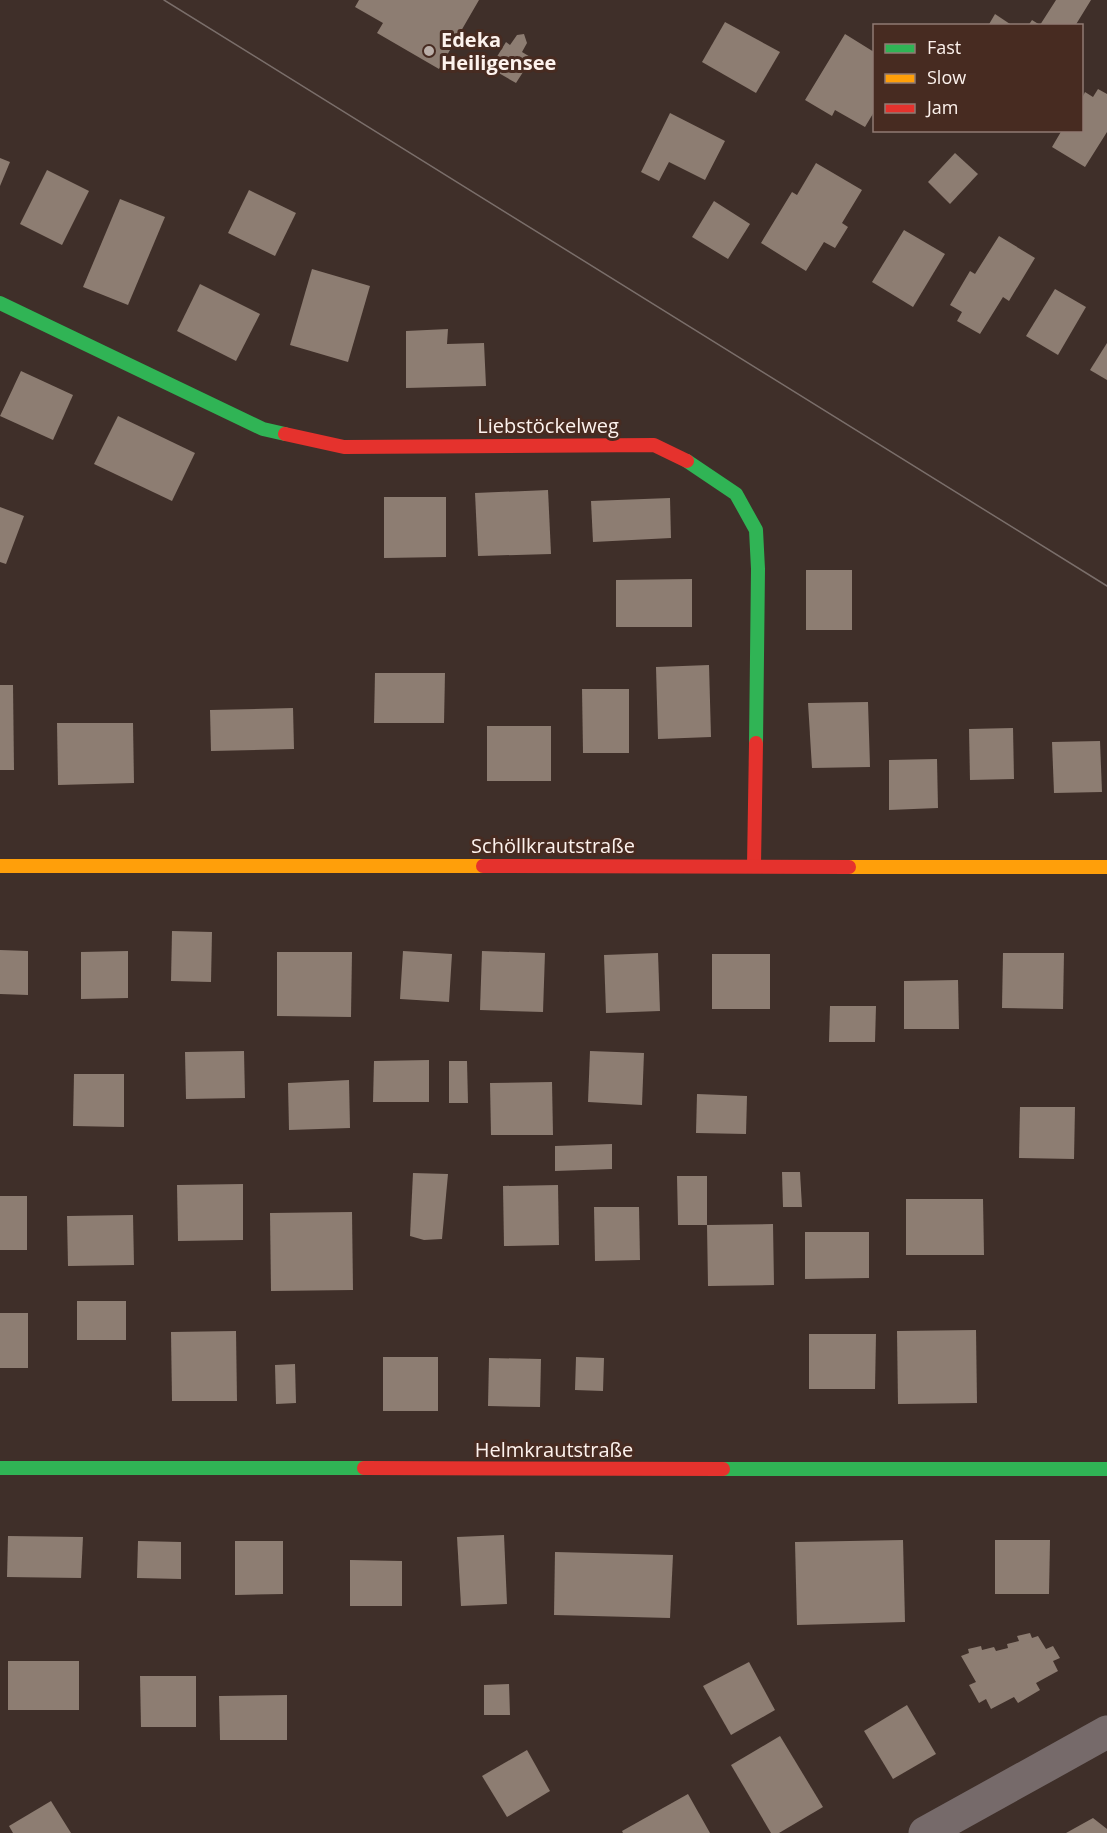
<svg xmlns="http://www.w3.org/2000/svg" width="1107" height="1833" font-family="'Open Sans',sans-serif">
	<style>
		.building { fill: #8d7d72 }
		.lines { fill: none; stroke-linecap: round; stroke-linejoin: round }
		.street { stroke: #766a6a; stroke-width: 33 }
		.fast { stroke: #30b455; stroke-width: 14 }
		.slow { stroke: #ff9f0a; stroke-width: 14 }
		.jam { stroke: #e5322d; stroke-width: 14 }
		.tram { stroke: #7a6e6a; stroke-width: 1.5 }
		.poi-dot { fill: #baaea8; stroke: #472b21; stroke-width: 2 }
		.labels { text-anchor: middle; stroke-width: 6; stroke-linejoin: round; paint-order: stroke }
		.poi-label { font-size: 20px; font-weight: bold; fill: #fdf2ed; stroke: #472b21; text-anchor: start }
		.street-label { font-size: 20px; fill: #fdf2ed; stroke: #472b21 }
	</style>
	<rect width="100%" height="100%" fill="#3f2f29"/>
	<g class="building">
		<polygon points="359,0 479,0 439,69 377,33 383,23 355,7"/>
		<polygon points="1056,0 1091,0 1075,26 1028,26 1032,20 1040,25"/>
		<polygon points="995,14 1013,26 988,26"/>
		<polygon points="725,22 780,52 756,93 702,62"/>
		<polygon points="524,34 527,43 522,52 532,58 516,83 490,68 506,42 510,45 517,35"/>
		<polygon points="845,34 874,52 874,112 865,127 835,110 832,116 805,100"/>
		<polygon points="1098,89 1107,94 1107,132 1085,167 1052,147 1062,130 1082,130 1082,98 1085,92 1093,97"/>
		<polygon points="670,113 725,141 705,180 669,162 659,181 641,172"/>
		<polygon points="955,153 978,174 950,204 928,182"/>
		<polygon points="0,158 10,162 0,186"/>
		<polygon points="816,163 862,190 842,223 848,227 835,248 824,242 806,271 761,243 792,192 797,195"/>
		<polygon points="47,170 89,191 62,245 20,224"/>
		<polygon points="249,190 296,213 275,256 228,233"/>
		<polygon points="120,199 165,217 128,305 83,287"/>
		<polygon points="714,201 750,224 728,259 692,237"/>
		<polygon points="904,230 945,254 913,307 872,282"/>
		<polygon points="999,236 1035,258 1009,301 1003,297 980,334 957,321 962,312 950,305 970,271 975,274"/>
		<polygon points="312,269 370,286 348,362 290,345"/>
		<polygon points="200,284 260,314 236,361 177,331"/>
		<polygon points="1055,289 1086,307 1058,355 1026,336"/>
		<polygon points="448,329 447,344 484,343 486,386 406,388 406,331"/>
		<polygon points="1107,343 1107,380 1090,370"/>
		<polygon points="21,371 73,395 53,440 0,416"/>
		<polygon points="118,416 195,453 172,501 94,464"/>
		<polygon points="548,490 551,554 478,556 475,493"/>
		<polygon points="384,497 446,497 446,557 384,558"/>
		<polygon points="670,498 671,538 593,542 591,501"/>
		<polygon points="0,507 24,516 6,564 0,562"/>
		<rect x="806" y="570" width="46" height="60"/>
		<polygon points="692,579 692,627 616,627 616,580"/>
		<polygon points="709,665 711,737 658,739 656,667"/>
		<polygon points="375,673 445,673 444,723 374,723"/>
		<polygon points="0,685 13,685 14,770 0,770"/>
		<polygon points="582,689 629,689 629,753 583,753"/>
		<polygon points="868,702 870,767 812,768 808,703"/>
		<polygon points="293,708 294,749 211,751 210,710"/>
		<polygon points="57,723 133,723 134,783 58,785"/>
		<rect x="487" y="726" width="64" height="55"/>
		<polygon points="1013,728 1014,779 970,780 969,729"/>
		<polygon points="1100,741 1102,792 1054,793 1052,742"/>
		<polygon points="937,759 938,808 889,810 889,760"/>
		<polygon points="172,931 212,932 211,982 171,981"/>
		<polygon points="0,950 28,951 28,995 0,994"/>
		<polygon points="128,951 128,998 81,999 81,952"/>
		<polygon points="403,951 452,954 449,1002 400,999"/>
		<polygon points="482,951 545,953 543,1012 480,1010"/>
		<polygon points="277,952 352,952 351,1017 277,1016"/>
		<polygon points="658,953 660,1011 606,1013 604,955"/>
		<polygon points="1003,953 1064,953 1063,1009 1002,1008"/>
		<rect x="712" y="954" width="58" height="55"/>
		<polygon points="958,980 959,1029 904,1029 904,981"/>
		<polygon points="830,1006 876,1006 875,1042 829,1042"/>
		<polygon points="244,1051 245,1098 186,1099 185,1052"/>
		<polygon points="590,1051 644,1053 642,1105 588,1102"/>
		<polygon points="429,1060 429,1102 373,1102 374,1061"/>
		<polygon points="449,1061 467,1061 468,1103 449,1103"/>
		<polygon points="74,1074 124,1074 124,1127 73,1126"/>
		<polygon points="349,1080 350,1128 289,1130 288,1083"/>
		<polygon points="552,1082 553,1135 491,1135 490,1083"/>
		<polygon points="697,1094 747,1096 746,1134 696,1133"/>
		<polygon points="1020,1107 1075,1107 1074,1159 1019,1158"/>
		<polygon points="612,1144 612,1169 555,1171 555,1146"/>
		<polygon points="782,1172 800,1172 802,1207 783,1207"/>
		<polygon points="413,1173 448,1174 442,1239 424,1240 410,1236"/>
		<polygon points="677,1176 707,1176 707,1225 773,1224 774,1285 708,1286 707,1225 678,1225"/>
		<polygon points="243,1184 243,1240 178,1241 177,1185"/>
		<polygon points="558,1185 559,1245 504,1246 503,1186"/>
		<rect x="0" y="1196" width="27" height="54"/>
		<polygon points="906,1199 983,1199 984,1255 906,1255"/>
		<polygon points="594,1207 639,1207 640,1260 595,1261"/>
		<polygon points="352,1212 353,1290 271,1291 270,1213"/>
		<polygon points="133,1215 134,1265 68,1266 67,1216"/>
		<polygon points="805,1232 869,1232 869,1278 805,1279"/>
		<rect x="77" y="1301" width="49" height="39"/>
		<rect x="0" y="1313" width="28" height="55"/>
		<polygon points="976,1330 977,1403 898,1404 897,1331"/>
		<polygon points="236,1331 237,1401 172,1401 171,1332"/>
		<polygon points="809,1334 876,1334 875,1389 809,1389"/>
		<rect x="383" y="1357" width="55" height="54"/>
		<polygon points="576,1357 604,1358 603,1391 575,1390"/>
		<polygon points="489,1358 541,1359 540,1407 488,1406"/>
		<polygon points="295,1364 296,1403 276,1404 275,1365"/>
		<polygon points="504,1535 507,1604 461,1606 457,1537"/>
		<polygon points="8,1536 83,1537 81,1578 7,1577"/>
		<polygon points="903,1540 905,1622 797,1625 795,1542"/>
		<polygon points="995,1540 1050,1540 1049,1594 995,1594"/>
		<polygon points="138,1541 181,1542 181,1579 137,1578"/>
		<polygon points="235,1541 283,1541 283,1594 235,1595"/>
		<polygon points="555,1552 673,1555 670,1618 554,1615"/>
		<polygon points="350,1560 402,1561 402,1606 350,1606"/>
		<polygon points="1030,1633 1032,1638 1038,1636 1046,1649 1053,1646 1060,1658 1053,1661 1058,1671 1036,1683 1040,1690 1018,1703 1014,1697 991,1709 986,1699 979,1703 969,1685 976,1682 961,1656 969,1653 968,1649 981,1646 982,1650 994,1647 996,1651 1008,1648 1007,1644 1019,1641 1017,1636"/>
		<rect x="8" y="1661" width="71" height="49"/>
		<polygon points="749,1662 775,1710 731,1735 703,1686"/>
		<polygon points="140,1676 196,1676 196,1727 141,1727"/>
		<polygon points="509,1684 510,1715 484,1715 484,1685"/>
		<polygon points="287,1695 287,1740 220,1740 219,1696"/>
		<polygon points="907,1705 936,1754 893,1779 864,1731"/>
		<polygon points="780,1736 823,1807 779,1833 771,1833 731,1765"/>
		<polygon points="527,1750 550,1791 507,1817 482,1776"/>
		<polygon points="688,1794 710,1833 623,1833 622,1831"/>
		<polygon points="51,1801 71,1833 13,1833 9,1826"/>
		<polygon points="1093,1818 1107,1829 1107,1833 1066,1833"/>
	</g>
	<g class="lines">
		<polyline class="street" points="925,1833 1107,1732"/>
		<g class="fast">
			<polyline points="0,303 263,429 285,434"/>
			<polyline points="687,461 736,494 756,530 758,569 756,743"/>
			<polyline points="0,1468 364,1468"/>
			<polyline points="723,1469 1107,1469"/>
		</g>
		<g class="slow">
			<polyline points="0,866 483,866"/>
			<polyline points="849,867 1107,867"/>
		</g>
		<g class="jam">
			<polyline points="285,434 344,447 654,445 687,461"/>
			<polyline points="754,865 756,743"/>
			<polyline points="483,866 849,867"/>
			<polyline points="364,1468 723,1469"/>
		</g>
		<polyline class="tram" points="164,0 1107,586"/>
	</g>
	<circle class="poi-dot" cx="429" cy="51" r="6"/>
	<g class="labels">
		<g class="poi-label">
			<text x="441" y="47">Edeka<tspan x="441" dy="23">Heiligensee</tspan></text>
		</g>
		<g class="street-label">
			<text x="548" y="433">Liebstöckelweg</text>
			<text x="553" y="853">Schöllkrautstraße</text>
			<text x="554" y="1457">Helmkrautstraße</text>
		</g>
	</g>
	<rect x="873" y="24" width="210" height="108" fill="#472b21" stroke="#907b73" stroke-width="1.5"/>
	<rect x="885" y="44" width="30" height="9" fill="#30b455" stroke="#907b73" stroke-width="1.5"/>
	<text x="927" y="54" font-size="18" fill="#fdf2ed">Fast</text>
	<rect x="885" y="74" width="30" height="9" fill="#ff9f0a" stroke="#907b73" stroke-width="1.5"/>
	<text x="927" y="84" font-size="18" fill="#fdf2ed">Slow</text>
	<rect x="885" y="104" width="30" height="9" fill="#e5322d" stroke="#907b73" stroke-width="1.5"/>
	<text x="927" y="114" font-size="18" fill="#fdf2ed">Jam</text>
</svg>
